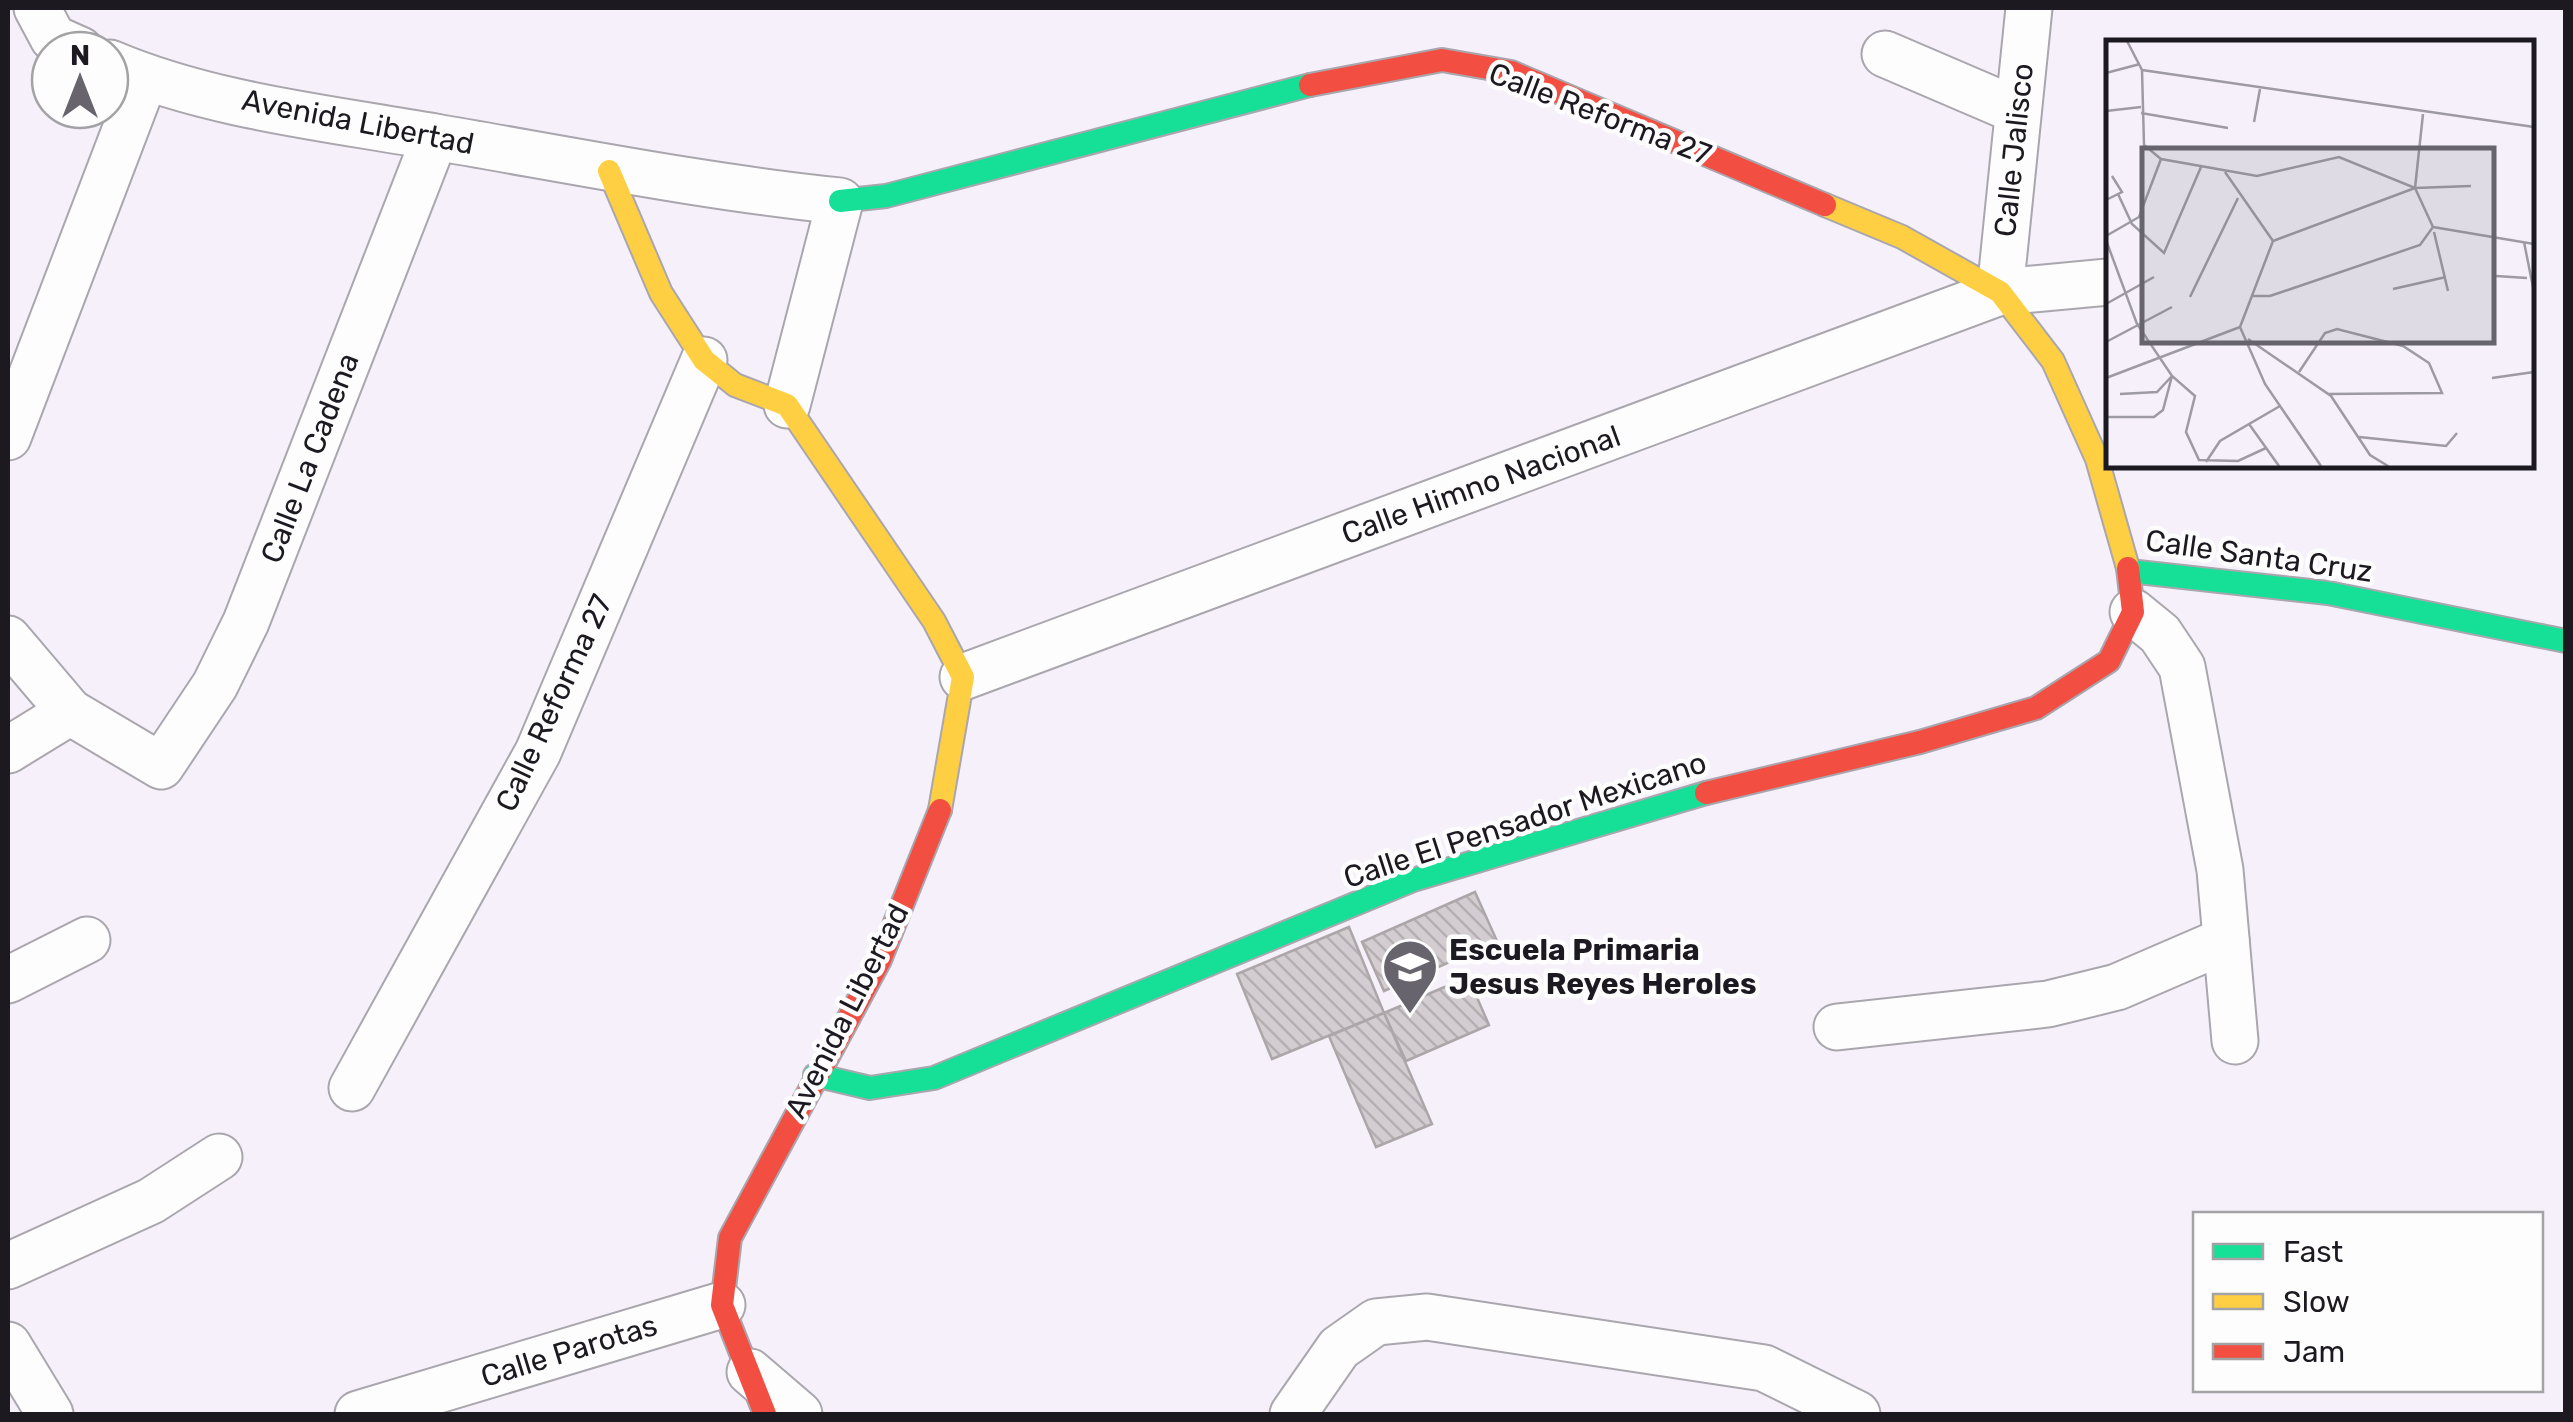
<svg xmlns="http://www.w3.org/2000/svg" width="2573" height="1422" font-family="Rubik,sans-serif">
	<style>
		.building { fill: url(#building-back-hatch); stroke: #aca6a9; stroke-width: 2.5 }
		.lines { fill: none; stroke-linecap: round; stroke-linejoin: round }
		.street-casing { stroke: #aaa6ae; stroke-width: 49 }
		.fast-casing { stroke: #aaa6ae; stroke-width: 26 }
		.slow-casing { stroke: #aaa6ae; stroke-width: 26 }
		.jam-casing { stroke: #aaa6ae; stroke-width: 26 }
		.street { stroke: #fefdfe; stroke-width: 45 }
		.fast { stroke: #16e098; stroke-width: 22 }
		.slow { stroke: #ffcf43; stroke-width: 22 }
		.jam { stroke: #f24e42; stroke-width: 22 }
		.labels { text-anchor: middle; stroke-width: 9; stroke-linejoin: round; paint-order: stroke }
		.street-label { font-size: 30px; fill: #1c1921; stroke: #fdfdfd }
		.poi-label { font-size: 30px; font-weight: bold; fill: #1c1921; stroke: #fdfdfd; text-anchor: start }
		.inset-road { fill: none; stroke: #9e9aa3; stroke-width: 2.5 }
		.view { fill: #68646d; fill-opacity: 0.15; stroke: #68646d; stroke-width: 5 }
		.inset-edge { fill: none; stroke: #1c1921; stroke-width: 5 }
	</style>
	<defs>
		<pattern id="building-back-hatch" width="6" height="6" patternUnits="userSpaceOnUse" patternTransform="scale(2.5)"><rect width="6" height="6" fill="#d3ccd0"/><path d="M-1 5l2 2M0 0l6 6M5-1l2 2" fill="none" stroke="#b5afb2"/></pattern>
	</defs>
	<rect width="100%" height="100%" fill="#f5f0fa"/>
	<g class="building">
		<polygon points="1475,892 1497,941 1384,991 1362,942"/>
		<polygon points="1349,927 1384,1013 1272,1059 1237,974"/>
		<polygon points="1468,977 1489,1025 1406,1061 1384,1013"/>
		<polygon points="1384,1013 1432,1124 1376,1147 1329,1036"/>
	</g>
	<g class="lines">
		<g class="street-casing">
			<g id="street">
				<polyline points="37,8 53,38 80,50"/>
				<polyline points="1885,54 2018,111"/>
				<path d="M110 63C211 106 328 118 435 137 570 160 704 187 840 201L787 405"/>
				<polyline points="2000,292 2029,8"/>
				<polyline points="8,437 145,78"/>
				<polyline points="2133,612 2160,634 2182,667 2220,870 2235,1041"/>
				<polyline points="8,639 70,712 161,766 215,685 246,622 435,137"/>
				<polyline points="963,677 2000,292 2108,282"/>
				<polyline points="8,750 70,712"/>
				<polyline points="8,980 87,940"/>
				<polyline points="1837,1027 2048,1004 2117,987 2226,940"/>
				<polyline points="352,1088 538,752 704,360"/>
				<polyline points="8,1266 151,1201 219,1157"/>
				<polyline points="8,1345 50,1414"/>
				<polyline points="750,1372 799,1414"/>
				<polyline points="358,1414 722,1305"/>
				<polyline points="1293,1414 1339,1348 1376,1322 1427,1317 1764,1368 1857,1414"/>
			</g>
		</g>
		<g class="fast-casing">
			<g id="fast">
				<polyline points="840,201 886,196 1310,85"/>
				<polyline points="2129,571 2328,593 2566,641"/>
				<polyline points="815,1075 870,1088 934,1078 1413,880 1706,793"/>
			</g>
		</g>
		<g class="slow-casing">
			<g id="slow">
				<polyline points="609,171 661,293 704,360 735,385 787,405 934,621 963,677 940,810"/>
				<polyline points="1825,205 1902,237 2000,292 2053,361 2097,459 2128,568"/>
			</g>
		</g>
		<g class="jam-casing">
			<g id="jam">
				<polyline points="1310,85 1442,60 1511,72 1825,205"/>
				<polyline points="1706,793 1920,742 2036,708 2109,661 2133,612 2128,568"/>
				<polyline points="765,1414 722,1305 730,1238 880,960 940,810"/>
			</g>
		</g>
		<use href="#street" class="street"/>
		<use href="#fast" class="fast"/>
		<use href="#slow" class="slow"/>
		<use href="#jam" class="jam"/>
	</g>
	<defs>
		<g id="school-pin" transform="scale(2.875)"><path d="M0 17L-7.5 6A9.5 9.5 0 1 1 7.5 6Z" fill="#68646d" stroke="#fdfdfd"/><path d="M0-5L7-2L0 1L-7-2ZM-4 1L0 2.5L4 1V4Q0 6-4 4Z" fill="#fff"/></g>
	</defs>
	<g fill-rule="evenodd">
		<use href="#school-pin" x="1410" y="967"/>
	</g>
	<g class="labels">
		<g class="street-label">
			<text transform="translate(1600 114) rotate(21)" y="10">Calle Reforma 27</text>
			<text transform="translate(358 122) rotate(11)" y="10">Avenida Libertad</text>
			<text transform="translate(2014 150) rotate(-84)" y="10">Calle Jalisco</text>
			<text transform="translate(310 458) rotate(-69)" y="10">Calle La Cadena</text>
			<text transform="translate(1481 485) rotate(-20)" y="10">Calle Himno Nacional</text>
			<text transform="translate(2259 556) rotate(8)" y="10">Calle Santa Cruz</text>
			<text transform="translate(554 703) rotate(-65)" y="10">Calle Reforma 27</text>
			<text transform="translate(1525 820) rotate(-18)" y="10">Calle El Pensador Mexicano</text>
			<text transform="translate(847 1011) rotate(-63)" y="10">Avenida Libertad</text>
			<text transform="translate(569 1351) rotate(-17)" y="10">Calle Parotas</text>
		</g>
		<g class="poi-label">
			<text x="1449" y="960">Escuela Primaria<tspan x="1449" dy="34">Jesus Reyes Heroles</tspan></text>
		</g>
	</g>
	<g transform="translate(2106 40)">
		<rect width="428" height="428" fill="#f5f0fa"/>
		<path class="inset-road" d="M21 1 36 30 38 105 55 119 151 136 233 117 309 148 365 146M36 30 428 87M0 33 34 24M0 71 35 67M35 73 122 88M148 82 154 49M119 132 167 201 134 287 159 344 215 426M309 148 317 74M309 148 327 187M12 154 26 184 58 213 95 127M0 160 16 152 6 136M327 187 428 204M328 192 342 251M0 196 33 177 55 119M0 200 31 284 66 336 89 356 80 392 93 420 132 421 160 408M167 201 309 148M418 202 428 252M390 236 421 238M287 249 340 237M147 256H164L314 205 327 187M84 257 132 158M0 264 48 237M142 299 225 356 264 415 282 426M0 302 66 267M193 332 219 293 231 289 297 306 323 323 336 353 222 354M0 338 134 287M386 338 428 332M14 354 51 352 66 336M0 377H48L57 370 66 336M143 384 173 426M253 397 340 406 351 393M100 422 114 401 174 366"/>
		<path class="view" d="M36 108H388V303H36Z"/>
		<rect width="428" height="428" class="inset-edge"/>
	</g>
	<rect width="2573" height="1422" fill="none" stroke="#1c1921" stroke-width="20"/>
	<rect x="2193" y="1212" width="350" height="180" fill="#fdfdfd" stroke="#a3a2a5" stroke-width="2.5"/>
	<rect x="2213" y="1244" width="50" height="15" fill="#16e098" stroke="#a3a2a5" stroke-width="2.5"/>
	<text x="2283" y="1262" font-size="30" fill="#1c1921">Fast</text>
	<rect x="2213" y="1294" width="50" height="15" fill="#ffcf43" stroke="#a3a2a5" stroke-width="2.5"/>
	<text x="2283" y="1312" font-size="30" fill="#1c1921">Slow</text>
	<rect x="2213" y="1344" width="50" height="15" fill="#f24e42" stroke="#a3a2a5" stroke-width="2.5"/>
	<text x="2283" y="1362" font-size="30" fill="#1c1921">Jam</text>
	<g transform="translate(80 80)"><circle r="48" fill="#fdfdfd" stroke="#a3a2a5" stroke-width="2.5"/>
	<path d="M0-8L18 38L0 25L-18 38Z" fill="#68646d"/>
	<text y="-15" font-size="28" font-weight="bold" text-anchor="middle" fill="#1c1921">N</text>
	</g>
</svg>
